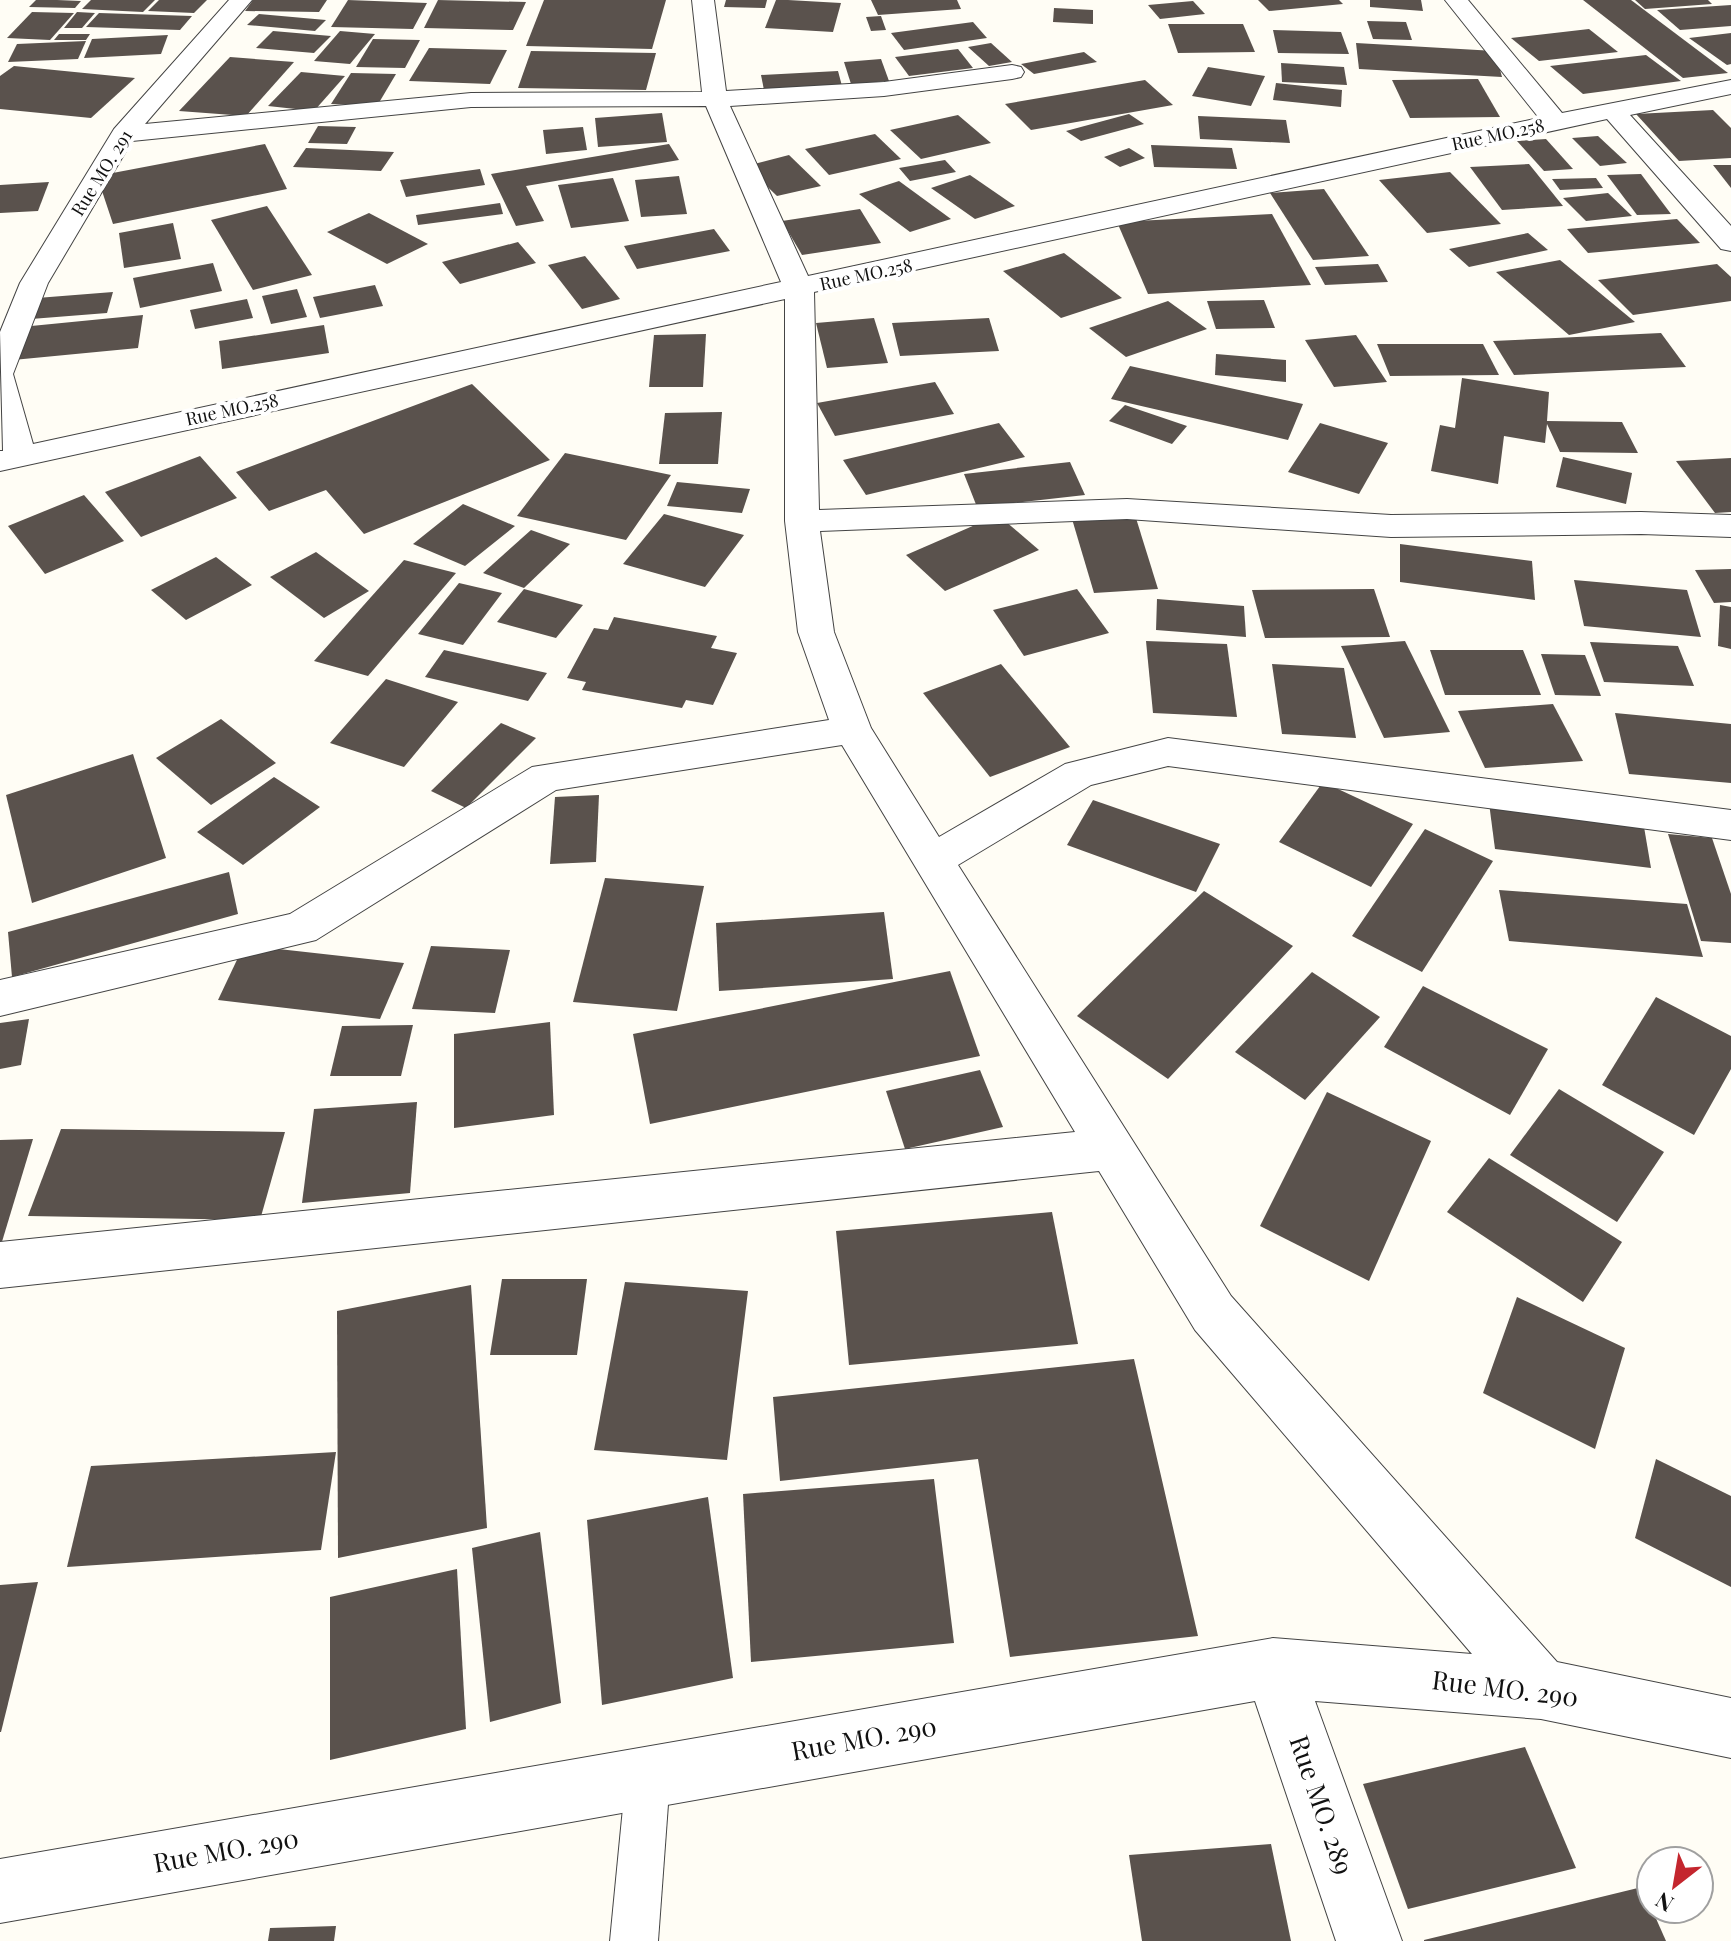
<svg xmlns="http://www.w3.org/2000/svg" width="1731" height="1941" font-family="'Playfair Display',serif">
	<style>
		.building { fill: #5a524d }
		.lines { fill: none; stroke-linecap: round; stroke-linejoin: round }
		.service-casing { stroke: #444; stroke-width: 2 }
		.minor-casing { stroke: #444; stroke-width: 2 }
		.service { fill: #fff; fill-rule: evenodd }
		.minor { fill: #fff; fill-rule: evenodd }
		.labels { text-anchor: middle; stroke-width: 8; stroke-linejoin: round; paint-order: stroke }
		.far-street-label { font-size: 18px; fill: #111; stroke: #fff }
		.near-street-label { font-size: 26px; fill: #111; stroke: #fff }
	</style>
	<rect width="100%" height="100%" fill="#fffdf5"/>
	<g class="building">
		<polygon points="36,0 57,0 81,1 75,8 29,7"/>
		<polygon points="91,0 155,0 143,12 82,9"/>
		<polygon points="159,0 207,0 194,13 148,11"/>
		<polygon points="253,0 327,0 319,12 245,11"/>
		<polygon points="348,0 427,3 413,29 331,27"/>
		<polygon points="438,0 526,2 513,30 424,28"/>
		<polygon points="544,0 666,0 652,49 526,46"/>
		<polygon points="726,0 767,0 765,8 724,7"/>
		<polygon points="776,0 788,0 841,3 833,32 765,28"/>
		<polygon points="871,0 957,0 961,9 878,15"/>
		<polygon points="1258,0 1339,0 1343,4 1269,11"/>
		<polygon points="1370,0 1421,0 1423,11 1370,7"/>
		<polygon points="1583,0 1631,0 1728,73 1683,78"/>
		<polygon points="1635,0 1708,0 1712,4 1645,9"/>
		<polygon points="1193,1 1205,14 1160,19 1148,5"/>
		<polygon points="1731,5 1731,26 1680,30 1657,10"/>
		<polygon points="1054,8 1093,10 1093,24 1053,22"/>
		<polygon points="32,12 74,13 50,40 7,38"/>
		<polygon points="77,12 95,13 82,28 64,28"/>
		<polygon points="99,13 192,16 180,30 86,27"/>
		<polygon points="259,14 326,20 315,31 247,25"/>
		<polygon points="881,16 886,30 871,31 866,17"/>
		<polygon points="1367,21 1406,22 1412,40 1373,39"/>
		<polygon points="973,22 987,38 904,50 891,33"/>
		<polygon points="1168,24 1243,24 1255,52 1178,53"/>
		<polygon points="1589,29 1618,52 1539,61 1511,38"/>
		<polygon points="1273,30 1341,32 1349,54 1278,53"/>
		<polygon points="273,31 331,36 314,53 256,48"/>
		<polygon points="340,31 375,34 350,64 314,61"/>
		<polygon points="1731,33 1731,64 1727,65 1689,38"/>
		<polygon points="59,34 90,34 86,40 54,40"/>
		<polygon points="168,35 161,54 84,58 92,39"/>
		<polygon points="373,39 420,40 405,68 356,67"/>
		<polygon points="86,41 78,59 8,62 17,44"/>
		<polygon points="991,43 1012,62 989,66 968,47"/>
		<polygon points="1356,43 1495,51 1502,77 1359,69"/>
		<polygon points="429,48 507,50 490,84 409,81"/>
		<polygon points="958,49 973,68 909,76 895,57"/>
		<polygon points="531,51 656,53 646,90 518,88"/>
		<polygon points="1084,52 1097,62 1034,74 1021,64"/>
		<polygon points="1646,55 1681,81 1583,94 1550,66"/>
		<polygon points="230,57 294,62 246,116 179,111"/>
		<polygon points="881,59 889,81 851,84 844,62"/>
		<polygon points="1281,63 1344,67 1347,85 1282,82"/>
		<polygon points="14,66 135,78 91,118 0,109 0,76"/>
		<polygon points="1208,67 1265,76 1251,106 1192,96"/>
		<polygon points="838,71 842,86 764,90 761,75"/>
		<polygon points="301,72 345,76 314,111 268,106"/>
		<polygon points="351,73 396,74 377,106 331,104"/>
		<polygon points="1478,79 1500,117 1410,118 1392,80"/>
		<polygon points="1145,80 1173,105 1031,130 1005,104"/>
		<polygon points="1276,83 1342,90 1341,107 1273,100"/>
		<polygon points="1713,110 1731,128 1731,158 1679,161 1636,114"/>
		<polygon points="662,113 667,142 598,147 595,118"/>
		<polygon points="1129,114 1144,124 1081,141 1066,131"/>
		<polygon points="958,115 991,143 921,159 890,130"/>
		<polygon points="1198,116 1286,120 1290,143 1200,139"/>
		<polygon points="318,126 356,127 347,144 308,143"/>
		<polygon points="583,127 587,150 546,154 543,130"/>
		<polygon points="875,134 901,159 829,175 805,149"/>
		<polygon points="1598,136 1627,163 1600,166 1572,138"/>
		<polygon points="1546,139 1573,169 1544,171 1517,141"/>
		<polygon points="265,144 287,189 113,224 97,176"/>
		<polygon points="669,144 679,160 526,186 544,221 516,226 491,174"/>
		<polygon points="1151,145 1232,148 1237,169 1154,167"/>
		<polygon points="306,148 394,152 381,171 293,167"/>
		<polygon points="1129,148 1145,158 1120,167 1104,157"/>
		<polygon points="789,155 821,186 777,196 746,166"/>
		<polygon points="945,160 956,172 910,181 899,168"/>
		<polygon points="1529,164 1563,206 1502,210 1470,167"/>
		<polygon points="1713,165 1731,165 1731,188"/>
		<polygon points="480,169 485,185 406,197 400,180"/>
		<polygon points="1450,172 1501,224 1427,233 1379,180"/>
		<polygon points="1641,174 1671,214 1637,215 1607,175"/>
		<polygon points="970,175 1015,206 975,219 931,188"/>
		<polygon points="679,176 687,214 641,217 635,180"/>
		<polygon points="613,178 629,221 571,228 558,185"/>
		<polygon points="1596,178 1603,188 1560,190 1552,179"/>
		<polygon points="899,181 951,219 910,232 859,194"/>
		<polygon points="49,182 38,211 0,213 0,185"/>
		<polygon points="1324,189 1369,256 1313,260 1270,193"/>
		<polygon points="1608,193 1632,216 1586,221 1563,198"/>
		<polygon points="500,203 503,214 418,225 416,215"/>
		<polygon points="267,206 312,275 253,290 211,220"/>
		<polygon points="860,209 881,243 802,255 782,221"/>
		<polygon points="369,213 428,244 387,264 327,232"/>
		<polygon points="1272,214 1311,285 1148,294 1117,222"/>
		<polygon points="1677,219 1700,243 1588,253 1567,229"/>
		<polygon points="173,223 181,259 124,268 119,233"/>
		<polygon points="714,229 730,251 637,269 624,246"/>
		<polygon points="1528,233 1548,250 1469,267 1449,249"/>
		<polygon points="518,242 536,263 460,284 442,262"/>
		<polygon points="1064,253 1122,298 1061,318 1003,271"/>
		<polygon points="585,256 620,299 582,309 548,265"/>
		<polygon points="1560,260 1635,322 1569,335 1496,272"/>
		<polygon points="213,263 222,291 140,308 133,278"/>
		<polygon points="1378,264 1388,282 1325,285 1315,267"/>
		<polygon points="1717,264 1731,277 1731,301 1633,315 1598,280"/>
		<polygon points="375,285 383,306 320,318 313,297"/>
		<polygon points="297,289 307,317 271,324 262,296"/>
		<polygon points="113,292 107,313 31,319 37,298"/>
		<polygon points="247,299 253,318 195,329 190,310"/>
		<polygon points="1264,300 1275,328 1216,329 1207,301"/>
		<polygon points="1168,301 1207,329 1126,357 1089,328"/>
		<polygon points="143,315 138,348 13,360 21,327"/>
		<polygon points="874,318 888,363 827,368 816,323"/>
		<polygon points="989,318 999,351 900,356 892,323"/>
		<polygon points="324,325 329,353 222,369 219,341"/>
		<polygon points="1661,333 1686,367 1514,375 1493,341"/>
		<polygon points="706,334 703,387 649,387 654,335"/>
		<polygon points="1356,335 1387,382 1334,387 1305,340"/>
		<polygon points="1377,344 1483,344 1499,375 1390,376"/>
		<polygon points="1216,354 1286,360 1286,382 1215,375"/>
		<polygon points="1130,366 1303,404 1288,440 1111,399"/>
		<polygon points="1462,378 1549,392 1547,421 1622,422 1638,453 1560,452 1547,424 1545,443 1504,436 1498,484 1431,471 1440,425 1455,428"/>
		<polygon points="935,382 954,414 835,436 817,403"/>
		<polygon points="472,384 550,460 364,534 326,490 269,511 236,472"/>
		<polygon points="1125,405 1187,426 1172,444 1109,421"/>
		<polygon points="722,412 718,464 659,464 665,413"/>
		<polygon points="999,423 1025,457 866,495 843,460"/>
		<polygon points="1320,423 1388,443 1359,494 1288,472"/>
		<polygon points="565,453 671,475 626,540 517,516"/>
		<polygon points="200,456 237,498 141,537 105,492"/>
		<polygon points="1563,457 1632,473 1626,504 1556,487"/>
		<polygon points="1731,458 1731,512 1715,513 1676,461"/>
		<polygon points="1070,462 1085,495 977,507 964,474"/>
		<polygon points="677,482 750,489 742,513 667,506"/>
		<polygon points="84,495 124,541 45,574 8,526"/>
		<polygon points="463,504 515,526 465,566 413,544"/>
		<polygon points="664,514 744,535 705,587 623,564"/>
		<polygon points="998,515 1039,550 945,591 906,555"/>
		<polygon points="1135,515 1158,589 1094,593 1072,519"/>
		<polygon points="531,530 570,544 524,588 483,573"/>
		<polygon points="1400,544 1532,561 1535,600 1400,582"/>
		<polygon points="316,552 369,591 324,618 270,577"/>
		<polygon points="216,557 252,585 186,620 151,590"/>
		<polygon points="404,560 456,573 368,676 314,661"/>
		<polygon points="1731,569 1731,602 1714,603 1695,570"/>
		<polygon points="1574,580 1687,590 1701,637 1584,626"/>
		<polygon points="459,583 502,593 463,645 418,634"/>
		<polygon points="524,589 583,605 556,638 497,622"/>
		<polygon points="1077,589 1109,633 1024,656 993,610"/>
		<polygon points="1374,589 1390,637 1265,638 1252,590"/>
		<polygon points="1157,599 1244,606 1246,637 1156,630"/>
		<polygon points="1720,605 1731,607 1731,649 1718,646"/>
		<polygon points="614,617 717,636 711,648 737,653 713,705 686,700 682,708 582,690 586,682 567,678 594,628 608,630"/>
		<polygon points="1146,641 1227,644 1237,717 1153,713"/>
		<polygon points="1405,641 1450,732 1384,738 1341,646"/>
		<polygon points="1590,642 1678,646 1694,686 1604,682"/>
		<polygon points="444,650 547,673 528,701 425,677"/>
		<polygon points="1430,650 1523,650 1541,695 1445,695"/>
		<polygon points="1541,654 1585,655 1601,696 1555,695"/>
		<polygon points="1001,664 1070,747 990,777 923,693"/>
		<polygon points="1272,664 1344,668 1356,738 1282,734"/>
		<polygon points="386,679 458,702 404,767 330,743"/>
		<polygon points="1553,704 1583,761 1485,768 1458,711"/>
		<polygon points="1615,713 1731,724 1731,783 1629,774"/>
		<polygon points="221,719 276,763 211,805 156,758"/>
		<polygon points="501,723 536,738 466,808 431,791"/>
		<polygon points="133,754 166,858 32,903 6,795"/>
		<polygon points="274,777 320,807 243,865 197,832"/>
		<polygon points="1323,782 1413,824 1371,887 1279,842"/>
		<polygon points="599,795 596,862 550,864 555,797"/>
		<polygon points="1093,800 1220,844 1196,892 1067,845"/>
		<polygon points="1489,803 1643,821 1651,868 1495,849"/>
		<polygon points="1425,829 1493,861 1422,972 1352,936"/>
		<polygon points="1668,834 1712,838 1731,894 1731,943 1701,941"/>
		<polygon points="229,872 238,914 12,977 8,932"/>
		<polygon points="605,878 704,886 677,1011 573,1002"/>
		<polygon points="1499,890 1687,904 1703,957 1509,941"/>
		<polygon points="1204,891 1293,946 1168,1079 1077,1016"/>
		<polygon points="884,912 893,979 719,991 716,923"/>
		<polygon points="244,945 404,963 380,1019 218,1000"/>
		<polygon points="431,946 510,950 495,1013 412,1009"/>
		<polygon points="950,971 980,1056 650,1124 633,1034"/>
		<polygon points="1312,972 1380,1017 1305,1100 1235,1052"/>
		<polygon points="1423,986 1548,1049 1510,1115 1384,1047"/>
		<polygon points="1656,997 1731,1036 1731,1069 1694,1135 1602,1085"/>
		<polygon points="29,1019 21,1065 0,1069 0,1023"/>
		<polygon points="550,1022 554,1115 454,1128 454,1034"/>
		<polygon points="413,1025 401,1076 330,1076 342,1026"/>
		<polygon points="980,1070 1003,1127 905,1149 886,1091"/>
		<polygon points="1559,1089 1664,1152 1617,1222 1510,1155"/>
		<polygon points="1327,1092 1431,1141 1369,1281 1260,1226"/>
		<polygon points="417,1102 410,1193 302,1203 314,1109"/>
		<polygon points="61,1129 285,1132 260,1220 28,1216"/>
		<polygon points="33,1139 1,1245 0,1245 0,1140"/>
		<polygon points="1489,1158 1622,1242 1583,1302 1447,1212"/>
		<polygon points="1052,1212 1078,1344 849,1365 836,1231"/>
		<polygon points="502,1279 587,1279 577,1355 490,1355"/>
		<polygon points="625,1282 748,1291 727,1460 594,1450"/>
		<polygon points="471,1285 487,1528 338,1558 337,1311"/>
		<polygon points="1517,1297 1625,1348 1595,1449 1483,1393"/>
		<polygon points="1134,1359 1198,1636 1010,1657 978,1459 780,1481 773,1397"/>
		<polygon points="336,1452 321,1550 67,1567 91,1466"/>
		<polygon points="1656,1459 1731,1496 1731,1587 1635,1538"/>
		<polygon points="934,1479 954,1643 751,1662 743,1494"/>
		<polygon points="708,1497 733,1678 602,1705 587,1520"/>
		<polygon points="540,1532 561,1703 490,1722 472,1548"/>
		<polygon points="457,1569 466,1729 330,1760 330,1597"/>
		<polygon points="38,1582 1,1732 0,1732 0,1585"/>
		<polygon points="1525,1747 1576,1868 1408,1909 1363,1784"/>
		<polygon points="1271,1844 1291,1941 1142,1941 1129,1855"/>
		<polygon points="1642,1887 1666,1941 1424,1941 1424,1940"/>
		<polygon points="336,1926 334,1941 268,1941 270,1928"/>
	</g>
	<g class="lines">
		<g class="service-casing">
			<polygon id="service" points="648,1755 664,1761 670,1777 658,1941 610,1941 626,1777 632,1761"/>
		</g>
		<g class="minor-casing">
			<path id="minor" d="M229 0H252L145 124 471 93 702 92 692 0H714L726 91 884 82 1012 65 1021 67 1024 72 1021 77 1012 79 884 96 730 106 808 276 1539 118 1445 0H1468L1562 113 1731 80V94L1630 115 1731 226V251L1721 249 1607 119 814 292 819 510 1127 499 1391 515 1641 512 1731 515V537L1641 534 1391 537 1127 519 820 531 834 632 871 728 939 837 1065 764 1168 738 1731 810V840L1168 766 1091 785 958 865 1231 1296 1557 1662 1731 1698V1758L1541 1719 1315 1701 1402 1941H1336L1255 1701 0 1923V1859L1273 1638 1472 1654 1195 1330 1099 1171 0 1288V1242L1075 1132 842 745 556 790 316 940 0 1016V980L290 914 532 767 829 720 798 632 785 521V299L0 471V451H3L0 332 20 283 114 129ZM706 106 781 282 33 444 13 374 48 283 132 141 471 107Z"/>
		</g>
		<use href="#service" class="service"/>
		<use href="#minor" class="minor"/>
	</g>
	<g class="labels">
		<g class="far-street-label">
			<text transform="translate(1498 135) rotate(-12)" y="6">Rue MO.258</text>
			<text transform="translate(102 173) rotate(-58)" y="6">Rue MO. 291</text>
			<text transform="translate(866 275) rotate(-12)" y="6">Rue MO.258</text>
			<text transform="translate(232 410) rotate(-12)" y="6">Rue MO.258</text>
		</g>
		<g class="near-street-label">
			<text transform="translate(1505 1689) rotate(7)" y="9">Rue MO. 290</text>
			<text transform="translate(864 1739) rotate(-10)" y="9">Rue MO. 290</text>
			<text transform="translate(1321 1805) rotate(71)" y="9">Rue MO. 289</text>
			<text transform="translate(226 1851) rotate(-10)" y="9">Rue MO. 290</text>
		</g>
	</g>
	<g transform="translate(1675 1885) rotate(211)"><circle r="38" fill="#ffffff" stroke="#a0a0a0" stroke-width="2"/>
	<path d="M0-6L14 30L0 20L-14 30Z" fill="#c4262e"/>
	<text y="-12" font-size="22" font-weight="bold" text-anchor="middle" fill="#111111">N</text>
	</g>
</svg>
